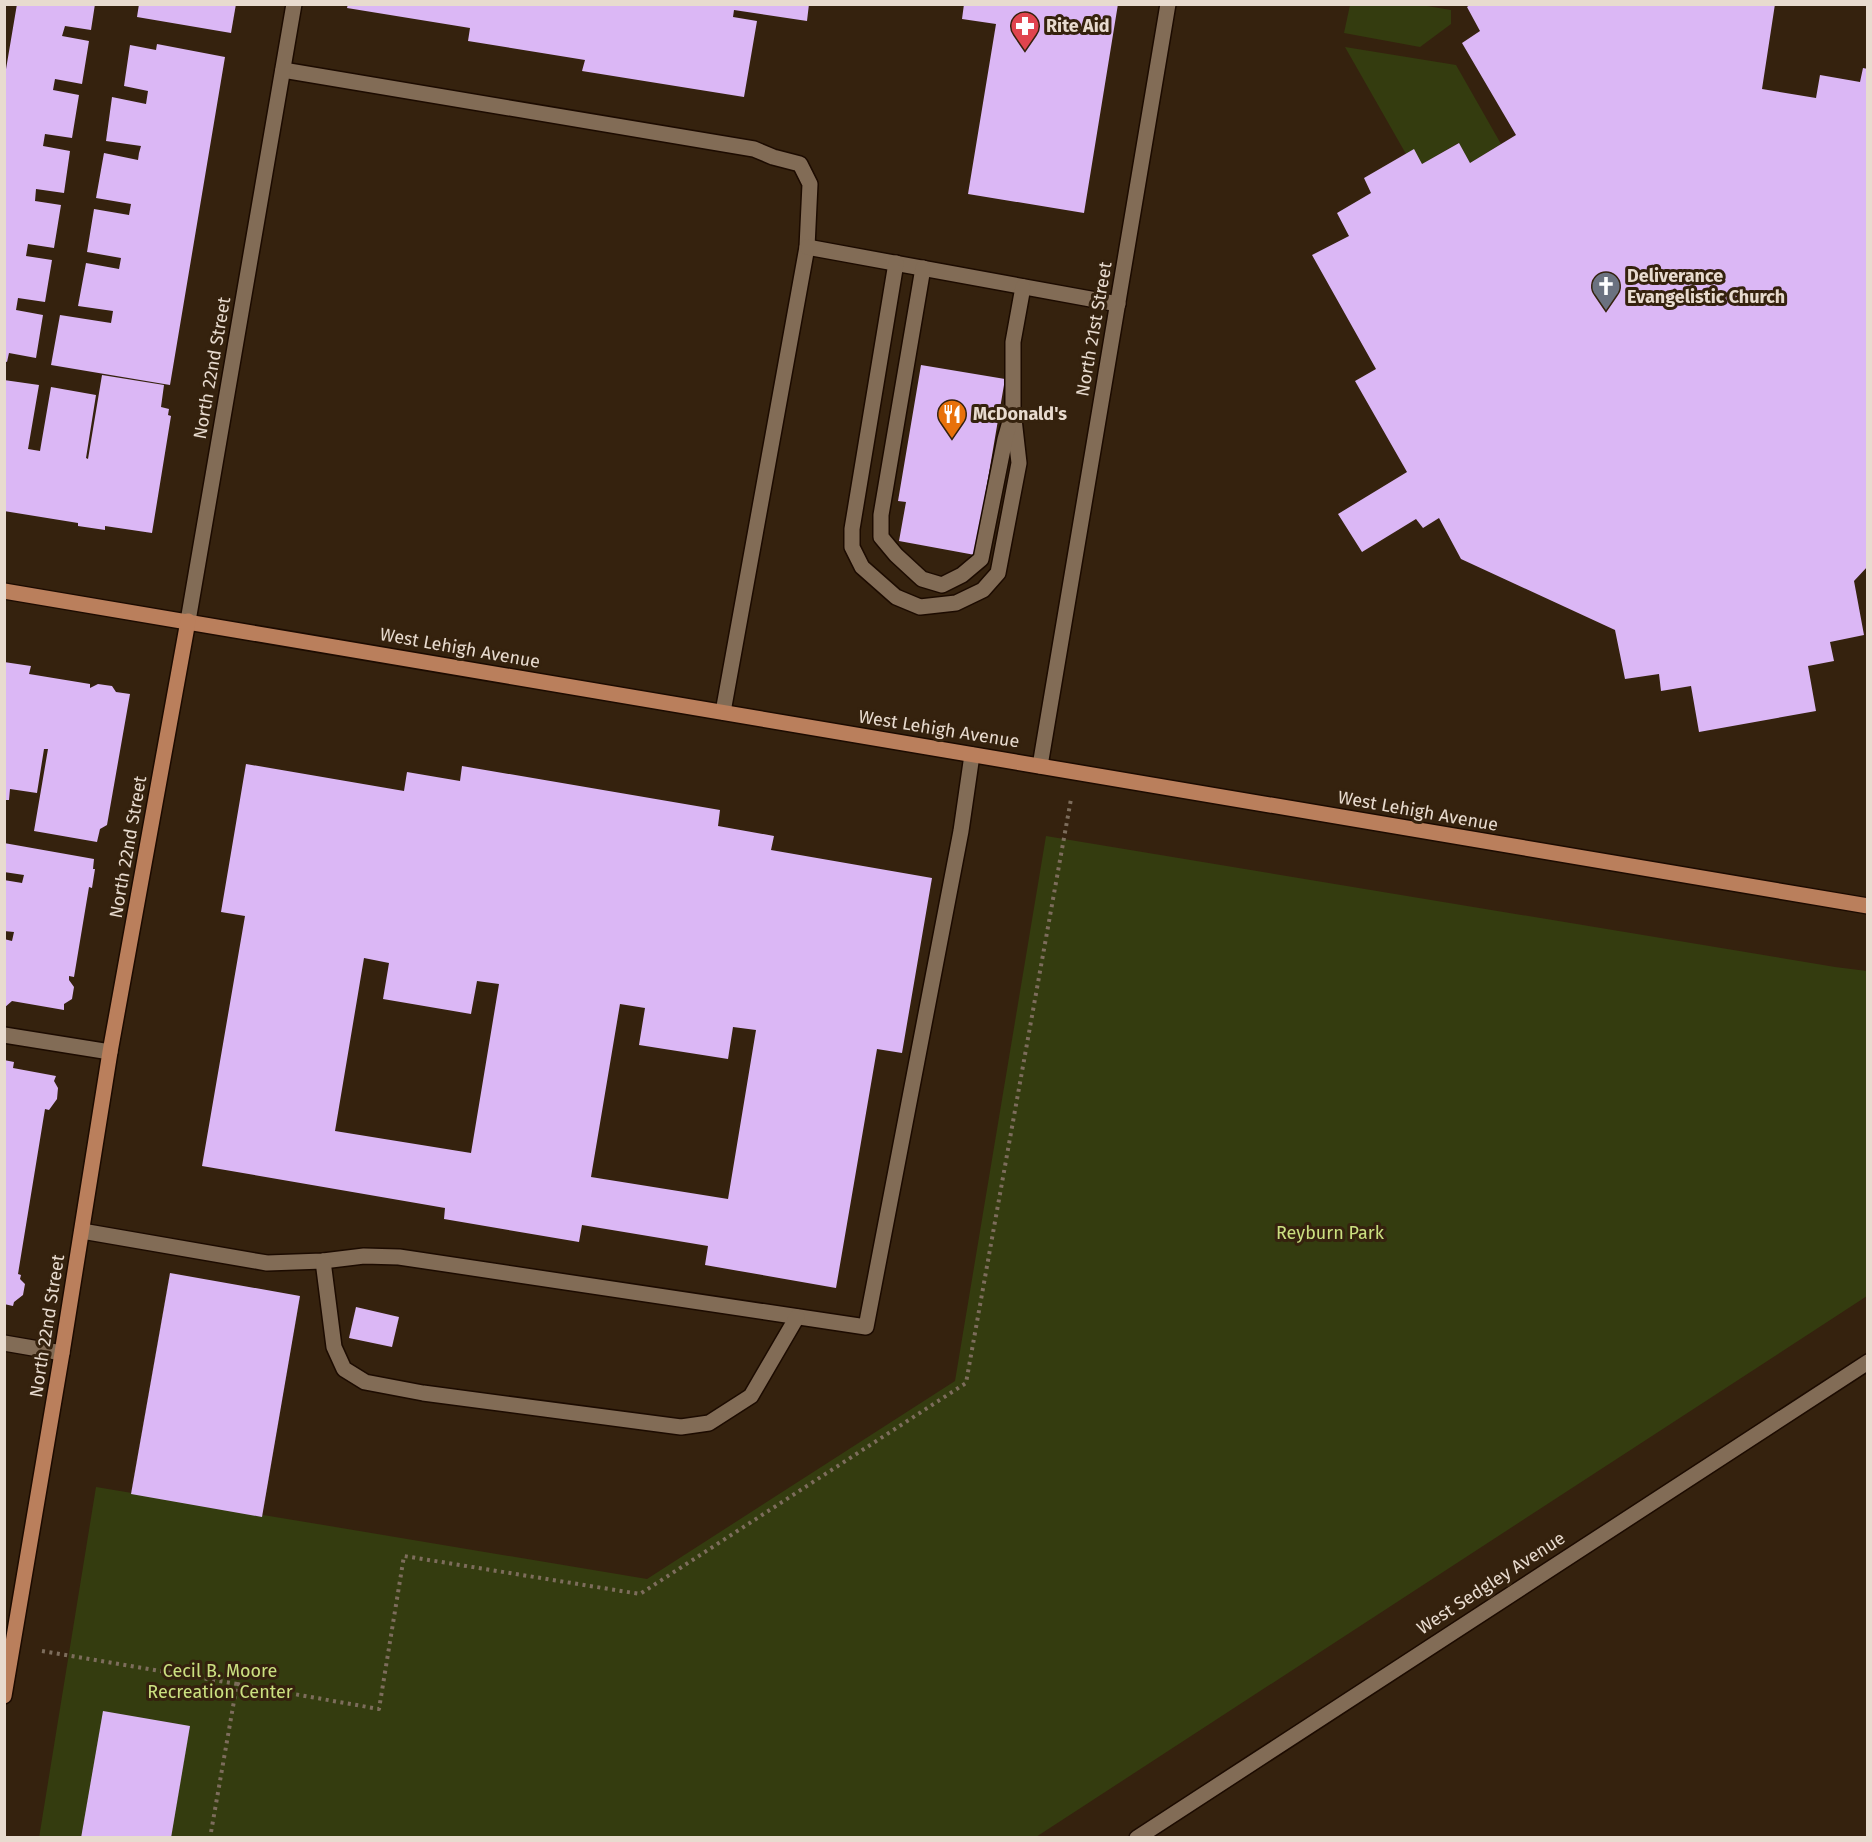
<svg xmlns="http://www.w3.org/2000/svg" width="1872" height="1842" font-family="'Fira Sans',sans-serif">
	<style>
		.green { fill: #343c0f }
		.building { fill: #dbb7f5; fill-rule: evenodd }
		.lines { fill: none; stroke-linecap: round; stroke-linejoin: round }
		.minor-casing { stroke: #1c0b00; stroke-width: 18 }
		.major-casing { stroke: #1c0b00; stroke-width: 18 }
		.path { stroke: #7d6d5c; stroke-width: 4; stroke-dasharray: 3 4.5; stroke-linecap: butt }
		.minor { stroke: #826c56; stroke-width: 15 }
		.major { stroke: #ba7f5c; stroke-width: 15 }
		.labels { text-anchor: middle; stroke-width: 6; stroke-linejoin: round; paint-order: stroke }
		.poi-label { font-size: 18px; font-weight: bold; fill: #e8dbcf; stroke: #35220e; text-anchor: start }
		.street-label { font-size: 18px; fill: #e8dbcf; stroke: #35220e }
		.park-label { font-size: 18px; fill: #cbe080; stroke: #35220e }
	</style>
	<rect width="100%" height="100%" fill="#35220e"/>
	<g class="green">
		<polygon points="1350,5 1421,5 1451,10 1451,24 1420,47 1344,33"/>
		<polygon points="1345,47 1456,65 1501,144 1470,163 1458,143 1422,164 1406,154"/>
		<polygon points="1046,836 1835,967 1867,971 1867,1296 1036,1837 39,1838 96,1487 647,1579 955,1381"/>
	</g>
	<g class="building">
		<polygon points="17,4 95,4 91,30 65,26 62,36 89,41 82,84 55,79 53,90 79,95 72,138 45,134 43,146 70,151 64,193 36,189 35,201 61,205 54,248 28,244 26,256 52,260 45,302 18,298 16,310 43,315 36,358 9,353 7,362 4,361 4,81"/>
		<polygon points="139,4 236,4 231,33 137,17"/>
		<polygon points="348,4 809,4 807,21 734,10 733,17 757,21 744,97 582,71 585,60 468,41 470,28 347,8"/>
		<polygon points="964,4 1118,4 1084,213 968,194 996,24 962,19"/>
		<polygon points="1471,4 1775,4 1762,89 1816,98 1820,75 1860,82 1863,68 1868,69 1868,566 1854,581 1864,635 1830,642 1834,661 1808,666 1816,711 1699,732 1691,686 1661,691 1659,674 1625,679 1615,630 1461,559 1439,518 1423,528 1416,519 1362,552 1338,514 1407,472 1355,381 1376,369 1312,255 1349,236 1337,213 1371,193 1364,178 1414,149 1422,164 1459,143 1470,163 1516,135 1462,43 1480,31 1467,7"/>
		<polygon points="157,44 225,57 170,385 51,365 60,315 111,323 113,311 78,306 86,263 119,269 121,258 87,252 94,209 129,215 131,204 96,198 104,153 138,160 139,153 141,146 106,141 112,97 146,104 148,91 124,86 130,45 156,50"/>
		<polygon points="921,365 1005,379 975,555 899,541 906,502 898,501"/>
		<polygon points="102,375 164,385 161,407 169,409 168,415 171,416 152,533 105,526 105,530 78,526 78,523 4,511 4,380 39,385 28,449 40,451 51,387 96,395 86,458 88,459"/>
		<polygon points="4,662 31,666 29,674 90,684 90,688 98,684 112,686 116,692 130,694 107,825 100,829 97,842 34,831 48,749 44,749 37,793 10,789 9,800 4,800"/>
		<path d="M246 764 404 791 407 772 460 781 462 766 720 810 718 826 774 836 771 850 932 878 902 1053 877 1049 836 1288 705 1265 708 1246 582 1225 579 1242 444 1219 445 1208 202 1166 245 916 221 912ZM364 958 389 963 383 999 471 1014 477 981 499 984 471 1153 335 1131ZM620 1004 645 1008 639 1045 728 1059 733 1027 756 1030 728 1199 591 1177Z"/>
		<polygon points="4,843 94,859 93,869 95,869 92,888 89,887 74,977 69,976 69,980 74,987 72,999 64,1004 64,1010 12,1001 4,1008 4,939 12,941 14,932 4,931 4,880 22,883 24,875 4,872"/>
		<polygon points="4,1060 14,1062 13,1068 56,1076 54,1081 58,1088 57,1099 49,1110 45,1109 18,1274 21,1275 20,1279 25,1284 23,1295 14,1302 13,1306 4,1304"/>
		<polygon points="170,1273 300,1296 262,1517 131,1494"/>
		<polygon points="356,1307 399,1317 392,1347 349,1338"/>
		<polygon points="103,1711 190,1726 171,1838 81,1838"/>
	</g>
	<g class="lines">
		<g class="minor-casing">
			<g id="minor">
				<polyline points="283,70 754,149 773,157 800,164 810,184 807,247 723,712"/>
				<polyline points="807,247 1118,304"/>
				<polyline points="896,263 852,529 852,547 862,567 896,597 920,607 956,603 983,590 998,573 1019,463 1013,410 1013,342 1023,287"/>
				<polyline points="923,268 881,515 881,537 896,555 922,579 942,585 962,575 981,559 1005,439 1011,418"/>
				<polyline points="188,621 294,4"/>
				<polyline points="1040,766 1168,4"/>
				<polyline points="4,1035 110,1052"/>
				<polyline points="82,1231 267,1263 323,1261 364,1256 399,1257 866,1327 961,831 972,755"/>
				<polyline points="323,1261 334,1347 344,1369 365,1382 423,1393 681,1427 709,1423 751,1396 797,1317"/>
				<polyline points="4,1343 62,1353"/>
				<polyline points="1137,1838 1868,1362"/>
			</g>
		</g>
		<g class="major-casing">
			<g id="major">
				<polyline points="4,591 1868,906"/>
				<polyline points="4,1696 62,1353 110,1052 188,621"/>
			</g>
		</g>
		<g class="path">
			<polyline points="42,1651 237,1684 210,1838"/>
			<polyline points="237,1684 379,1709 404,1556 640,1594 966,1383 1071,799"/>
		</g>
		<use href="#minor" class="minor"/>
		<use href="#major" class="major"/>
	</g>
	<defs>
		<g id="pharmacy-pin" transform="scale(1.5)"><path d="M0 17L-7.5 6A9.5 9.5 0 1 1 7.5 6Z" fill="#e0444e" stroke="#35220e"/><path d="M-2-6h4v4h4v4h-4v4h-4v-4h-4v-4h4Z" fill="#fff"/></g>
		<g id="church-pin" transform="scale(1.5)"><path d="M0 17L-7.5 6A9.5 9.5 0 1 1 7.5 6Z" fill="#6b7280" stroke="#35220e"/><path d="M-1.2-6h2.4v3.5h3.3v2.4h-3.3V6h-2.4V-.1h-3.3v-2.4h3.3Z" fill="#fff"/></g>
		<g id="restaurant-pin" transform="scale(1.5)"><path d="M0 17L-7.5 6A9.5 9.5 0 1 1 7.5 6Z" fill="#e8710a" stroke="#35220e"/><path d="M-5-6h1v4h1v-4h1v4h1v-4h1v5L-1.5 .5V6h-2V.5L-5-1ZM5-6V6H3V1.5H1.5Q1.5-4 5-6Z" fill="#fff"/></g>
	</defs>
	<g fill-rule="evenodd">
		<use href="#pharmacy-pin" x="1025" y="26"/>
		<use href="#church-pin" x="1606" y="286"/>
		<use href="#restaurant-pin" x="952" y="414"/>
	</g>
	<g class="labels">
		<g class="poi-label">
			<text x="1046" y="32">Rite Aid</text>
			<text x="1627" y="282">Deliverance<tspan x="1627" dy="21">Evangelistic Church</tspan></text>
			<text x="973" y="420">McDonald's</text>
		</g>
		<g class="street-label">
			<text transform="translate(1094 329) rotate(-80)" y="6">North 21st Street</text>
			<text transform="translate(212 368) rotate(-80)" y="6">North 22nd Street</text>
			<text transform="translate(460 648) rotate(10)" y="6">West Lehigh Avenue</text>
			<text transform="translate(939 729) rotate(9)" y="6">West Lehigh Avenue</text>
			<text transform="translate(1418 811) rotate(10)" y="6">West Lehigh Avenue</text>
			<text transform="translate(128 847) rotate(-80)" y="6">North 22nd Street</text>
			<text transform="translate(47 1326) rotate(-81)" y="6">North 22nd Street</text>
			<text transform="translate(1491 1583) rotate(-33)" y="6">West Sedgley Avenue</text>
		</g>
		<g class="park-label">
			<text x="1330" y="1239">Reyburn Park</text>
			<text x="220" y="1677">Cecil B. Moore<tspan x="220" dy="21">Recreation Center</tspan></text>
		</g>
	</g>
	<rect width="1872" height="1842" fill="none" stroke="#e8dbcf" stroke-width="12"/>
</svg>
